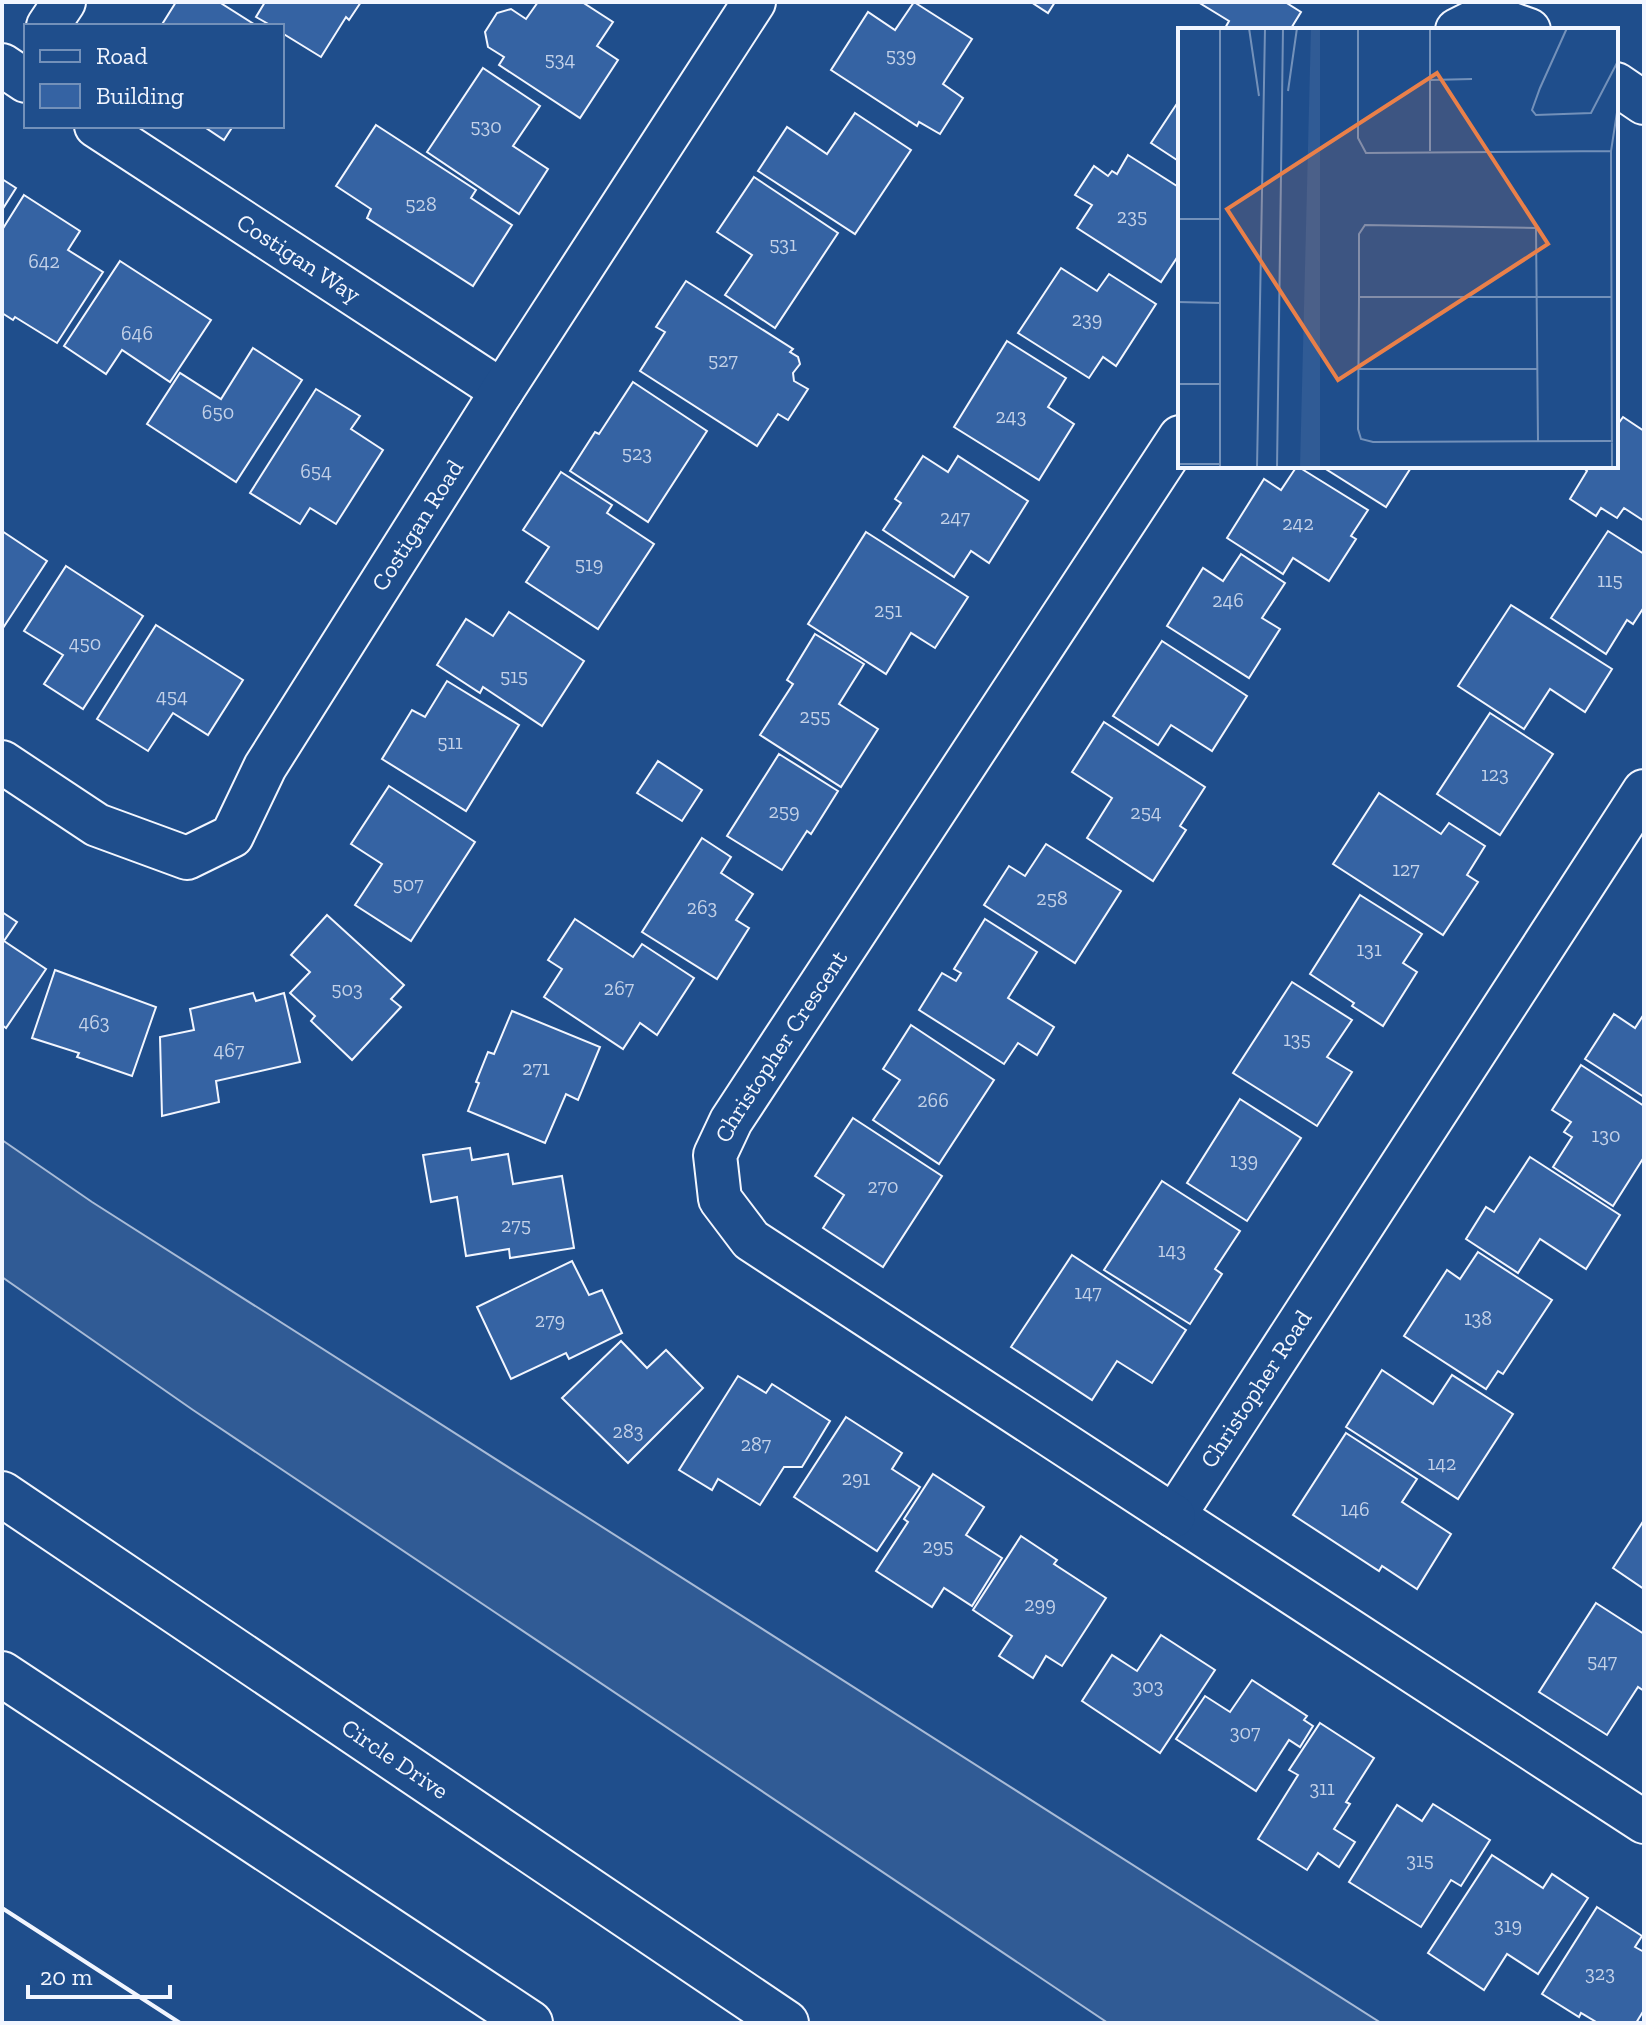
<svg xmlns="http://www.w3.org/2000/svg" width="1646" height="2025" font-family="'Zilla Slab',serif">
	<style>
		.built { fill: #305b95; stroke: #a8bbd7; stroke-width: 2 }
		.building { fill: #3563a3; stroke: #f2f6ff; stroke-width: 2 }
		.lines { fill: none; stroke-linecap: round; stroke-linejoin: round }
		.minor-casing { stroke: #f2f6ff; stroke-width: 46 }
		.motorway-casing { stroke: #f2f6ff; stroke-width: 48 }
		.minor { stroke: #1f4e8c; stroke-width: 42 }
		.motorway { stroke: #1f4e8c; stroke-width: 44 }
		.wall { stroke: #f2f6ff; stroke-width: 4 }
		.labels { text-anchor: middle; stroke-width: 6; stroke-linejoin: round; paint-order: stroke }
		.number-label { font-size: 20px; fill: #c3d1e8 }
		.street-label { font-size: 24px; fill: #f2f6ff; stroke: #1f4e8c }
		.inset-road { fill: none; stroke: #7391ba; stroke-width: 2 }
		.view { fill: #ea8049; fill-opacity: 0.15; stroke: #ea8049; stroke-width: 4 }
		.inset-edge { fill: none; stroke: #f2f6ff; stroke-width: 4 }
	</style>
	<rect width="100%" height="100%" fill="#1f4e8c"/>
	<polygon class="built" points="2,1140 92,1202 1381,2023 1108,2023 193,1410 2,1277"/>
	<g class="building">
		<polygon points="176,2 219,2 257,26 161,26"/>
		<polygon points="265,2 361,2 349,20 346,17 321,57 282,33 282,26 272,26 256,17"/>
		<polygon points="538,2 582,2 613,22 597,46 618,60 580,118 499,65 504,57 488,47 485,32 497,13 511,9 526,19"/>
		<polygon points="914,2 972,39 943,84 963,98 940,134 919,122 917,126 831,70 868,12 895,30"/>
		<polygon points="1031,2 1055,2 1048,13"/>
		<polygon points="1198,2 1285,2 1301,12 1290,30 1224,30 1229,21"/>
		<polygon points="483,68 540,106 513,146 548,169 519,214 427,152"/>
		<polygon points="1180,99 1180,162 1151,143"/>
		<polygon points="855,113 911,150 855,234 758,171 787,127 827,154"/>
		<polygon points="376,125 476,190 471,198 512,225 473,286 367,218 371,209 336,186"/>
		<polygon points="203,126 233,126 224,140"/>
		<polygon points="1128,155 1180,188 1180,253 1161,282 1077,228 1092,205 1075,195 1094,166 1108,176 1112,171 1117,174"/>
		<polygon points="754,177 838,233 775,328 725,295 752,255 717,232"/>
		<polygon points="2,179 16,188 2,210"/>
		<polygon points="24,195 80,231 68,250 103,272 57,343 15,317 13,320 2,313 2,230"/>
		<polygon points="120,261 211,320 170,382 122,350 106,374 64,346"/>
		<polygon points="1061,268 1097,291 1109,274 1156,304 1116,366 1103,357 1089,378 1018,333"/>
		<polygon points="686,281 793,349 790,352 798,357 800,364 793,373 794,381 808,389 788,420 778,414 757,446 640,371 665,332 656,327"/>
		<polygon points="1007,341 1066,378 1048,407 1074,424 1039,480 954,427"/>
		<polygon points="253,348 302,380 236,482 147,424 180,373 221,399"/>
		<polygon points="633,382 707,431 648,522 570,471 595,432 599,434"/>
		<polygon points="316,389 360,416 351,429 383,450 336,524 310,508 300,524 250,493"/>
		<polygon points="1623,417 1644,431 1644,521 1624,508 1617,518 1601,508 1596,516 1570,499 1587,471 1582,466 1616,466 1616,427"/>
		<polygon points="923,456 948,472 958,456 1028,501 989,563 971,551 954,577 883,530 901,503 895,499"/>
		<polygon points="1297,466 1368,510 1351,536 1356,539 1329,581 1293,558 1283,574 1227,538 1264,479 1281,490"/>
		<polygon points="1321,466 1412,466 1386,507"/>
		<polygon points="561,472 612,505 607,513 654,544 598,629 526,582 549,547 523,530"/>
		<polygon points="2,531 47,561 3,628 2,627"/>
		<polygon points="1608,531 1644,554 1644,607 1633,624 1627,620 1606,654 1551,618"/>
		<polygon points="866,532 968,597 935,648 911,633 886,674 808,624"/>
		<polygon points="1241,554 1285,583 1262,618 1280,629 1249,678 1167,626 1203,568 1223,581"/>
		<polygon points="66,566 143,616 83,709 44,684 63,655 24,631"/>
		<polygon points="1511,605 1612,669 1585,712 1550,689 1524,729 1458,686"/>
		<polygon points="509,612 584,661 542,726 483,687 480,693 437,665 466,619 493,636"/>
		<polygon points="156,625 243,680 208,735 173,713 148,751 97,719"/>
		<polygon points="815,634 864,664 839,704 878,729 841,787 760,735 793,684 787,680"/>
		<polygon points="1162,641 1247,696 1212,751 1171,725 1158,745 1113,716"/>
		<polygon points="447,681 519,725 466,811 382,759 412,710 425,717"/>
		<polygon points="1490,713 1553,754 1500,835 1437,794"/>
		<polygon points="1104,722 1205,787 1180,826 1186,830 1153,881 1087,838 1112,798 1072,772"/>
		<polygon points="779,754 838,791 811,834 807,831 782,870 727,836"/>
		<polygon points="658,761 702,790 682,821 637,793"/>
		<polygon points="389,786 475,842 411,941 355,905 382,864 351,844"/>
		<polygon points="1379,793 1441,834 1449,823 1485,846 1467,875 1478,882 1443,935 1333,864"/>
		<polygon points="702,838 731,857 721,873 753,894 736,920 749,928 717,979 642,932"/>
		<polygon points="1046,844 1121,891 1075,963 984,905 1009,866 1025,876"/>
		<polygon points="1360,895 1422,934 1403,963 1417,972 1383,1026 1352,1006 1354,1003 1310,974"/>
		<polygon points="2,912 17,922 4,941 46,969 6,1028 2,1025"/>
		<polygon points="327,915 404,985 391,999 401,1007 352,1060 311,1021 315,1016 290,993 310,972 291,955"/>
		<polygon points="575,919 633,957 642,944 694,978 657,1035 640,1023 623,1049 544,997 562,969 548,960"/>
		<polygon points="985,919 1037,952 1008,998 1054,1027 1037,1055 1018,1043 1004,1064 919,1010 942,973 956,981 961,973 954,969"/>
		<polygon points="55,970 156,1007 132,1076 77,1057 79,1053 32,1038"/>
		<polygon points="1292,982 1352,1020 1327,1057 1352,1072 1317,1126 1233,1073"/>
		<polygon points="253,993 256,1001 284,993 300,1062 216,1081 219,1102 162,1116 160,1037 194,1030 190,1009"/>
		<polygon points="512,1011 600,1047 578,1100 566,1094 545,1143 468,1111 479,1083 476,1082 488,1052 494,1054"/>
		<polygon points="1614,1014 1635,1028 1644,1014 1644,1097 1585,1059"/>
		<polygon points="911,1025 994,1080 939,1164 873,1120 900,1080 883,1069"/>
		<polygon points="1581,1065 1644,1106 1644,1157 1613,1206 1553,1167 1572,1137 1564,1132 1571,1122 1552,1110"/>
		<polygon points="1240,1099 1301,1138 1247,1221 1187,1183"/>
		<polygon points="853,1118 942,1176 883,1267 823,1228 844,1195 815,1176"/>
		<polygon points="470,1148 472,1160 508,1154 513,1184 562,1176 574,1248 510,1258 509,1249 466,1256 457,1197 431,1202 423,1155"/>
		<polygon points="1530,1157 1620,1215 1586,1269 1540,1239 1518,1273 1466,1239 1486,1207 1494,1212"/>
		<polygon points="1162,1181 1240,1231 1215,1269 1222,1274 1190,1324 1104,1270"/>
		<polygon points="1478,1252 1552,1300 1503,1374 1498,1371 1486,1389 1404,1336 1447,1270 1460,1279"/>
		<polygon points="1072,1255 1186,1330 1152,1383 1117,1361 1092,1400 1011,1347"/>
		<polygon points="572,1261 589,1295 602,1290 622,1333 569,1359 566,1353 511,1379 477,1307"/>
		<polygon points="621,1341 647,1368 666,1350 703,1388 628,1463 562,1398"/>
		<polygon points="1382,1370 1433,1404 1452,1375 1513,1414 1458,1499 1346,1427"/>
		<polygon points="738,1376 766,1393 772,1384 830,1421 802,1467 784,1467 760,1505 718,1479 712,1490 679,1470"/>
		<polygon points="846,1417 902,1453 892,1469 920,1487 877,1551 794,1497"/>
		<polygon points="1346,1433 1417,1479 1402,1502 1451,1534 1417,1589 1382,1566 1379,1571 1293,1515"/>
		<polygon points="933,1474 984,1507 966,1535 1002,1558 972,1606 944,1588 932,1607 876,1571 908,1522 904,1519"/>
		<polygon points="1644,1520 1644,1589 1613,1568"/>
		<polygon points="1021,1536 1057,1560 1054,1564 1106,1598 1062,1666 1046,1656 1033,1678 999,1656 1012,1636 973,1610"/>
		<polygon points="1596,1603 1644,1634 1644,1691 1638,1687 1607,1735 1539,1692"/>
		<polygon points="1161,1635 1215,1670 1160,1753 1082,1701 1112,1655 1137,1671"/>
		<polygon points="1252,1680 1307,1716 1304,1720 1313,1726 1300,1747 1289,1740 1256,1791 1176,1739 1205,1696 1230,1712"/>
		<polygon points="1320,1723 1374,1758 1346,1802 1350,1804 1334,1829 1355,1842 1339,1867 1318,1853 1307,1870 1258,1839 1298,1775 1289,1770"/>
		<polygon points="1433,1804 1490,1840 1461,1886 1451,1880 1421,1927 1349,1882 1397,1805 1422,1821"/>
		<polygon points="1492,1855 1543,1888 1552,1874 1588,1898 1538,1974 1507,1954 1484,1990 1428,1953"/>
		<polygon points="1597,1907 1642,1936 1635,1947 1644,1952 1644,2010 1636,2023 1598,2023 1581,2013 1579,2017 1542,1994"/>
	</g>
	<g class="lines">
		<g class="minor-casing">
			<g id="minor">
				<polyline points="48,26 64,2"/>
				<polyline points="1457,30 1487,15 1529,30"/>
				<polyline points="2,65 26,81"/>
				<polyline points="1616,84 1644,103"/>
				<path id="s1" d="M96 126 502 391"/>
				<path id="s2" d="M2 762 97 825 187 858 232 836 265 767 502 391 754 2"/>
				<polyline points="1644,791 1174,1516 1644,1822"/>
				<path id="s3" d="M1174 1516 751 1240 720 1199 715 1155 731 1121 1180 437"/>
			</g>
		</g>
		<g class="motorway-casing">
			<g id="motorway">
				<path id="s4" d="M2 1494 786 2023"/>
				<polyline points="2,1674 530,2023"/>
			</g>
		</g>
		<use href="#minor" class="minor"/>
		<use href="#motorway" class="motorway"/>
		<polyline class="wall" points="2,1908 180,2023"/>
	</g>
	<g class="labels">
		<g class="number-label">
			<text x="901" y="62">539</text>
			<text x="560" y="66">534</text>
			<text x="486" y="133">530</text>
			<text x="421" y="211">528</text>
			<text x="1132" y="223">235</text>
			<text x="783" y="251">531</text>
			<text x="44" y="268">642</text>
			<text x="1087" y="326">239</text>
			<text x="137" y="340">646</text>
			<text x="723" y="367">527</text>
			<text x="218" y="419">650</text>
			<text x="1011" y="423">243</text>
			<text x="637" y="460">523</text>
			<text x="316" y="478">654</text>
			<text x="955" y="524">247</text>
			<text x="1298" y="530">242</text>
			<text x="589" y="571">519</text>
			<text x="1610" y="587">115</text>
			<text x="1228" y="607">246</text>
			<text x="888" y="617">251</text>
			<text x="85" y="650">450</text>
			<text x="514" y="683">515</text>
			<text x="172" y="703">454</text>
			<text x="815" y="723">255</text>
			<text x="450" y="749">511</text>
			<text x="1495" y="781">123</text>
			<text x="784" y="818">259</text>
			<text x="1146" y="819">254</text>
			<text x="1406" y="876">127</text>
			<text x="408" y="891">507</text>
			<text x="1052" y="905">258</text>
			<text x="702" y="914">263</text>
			<text x="1369" y="956">131</text>
			<text x="619" y="995">267</text>
			<text x="347" y="996">503</text>
			<text x="94" y="1029">463</text>
			<text x="1297" y="1046">135</text>
			<text x="229" y="1057">467</text>
			<text x="536" y="1075">271</text>
			<text x="933" y="1107">266</text>
			<text x="1606" y="1142">130</text>
			<text x="1244" y="1167">139</text>
			<text x="883" y="1193">270</text>
			<text x="516" y="1232">275</text>
			<text x="1172" y="1257">143</text>
			<text x="1088" y="1299">147</text>
			<text x="1478" y="1325">138</text>
			<text x="550" y="1327">279</text>
			<text x="628" y="1438">283</text>
			<text x="756" y="1451">287</text>
			<text x="1442" y="1470">142</text>
			<text x="856" y="1485">291</text>
			<text x="1355" y="1516">146</text>
			<text x="938" y="1553">295</text>
			<text x="1040" y="1611">299</text>
			<text x="1602" y="1668">547</text>
			<text x="1148" y="1693">303</text>
			<text x="1245" y="1739">307</text>
			<text x="1322" y="1795">311</text>
			<text x="1420" y="1867">315</text>
			<text x="1508" y="1932">319</text>
			<text x="1600" y="1980">323</text>
		</g>
		<g class="street-label">
			<text dy="8" stroke="none"><textPath href="#s1" startOffset="242">Costigan Way</textPath></text>
			<text dy="8" stroke="none"><textPath href="#s2" startOffset="622">Costigan Road</textPath></text>
			<text dy="8" stroke="none"><textPath href="#s3" startOffset="728">Christopher Crescent</textPath></text>
			<text transform="translate(1256 1389) rotate(-57)" y="8">Christopher Road</text>
			<text dy="8" stroke="none"><textPath href="#s4" startOffset="474">Circle Drive</textPath></text>
		</g>
	</g>
	<g transform="translate(1178 28)">
		<rect width="440" height="440" fill="#1f4e8c"/>
		<path d="M133 0H142V440H122Z" fill="#305b95"/>
		<path class="inset-road" d="M71 0 81 68M180 0V110L188 125 433 123M252 0V123M389 0 362 60 354 82 358 87 413 85 440 33M252 52 294 51M110 63 119 0M0 191H42M181 269V206L187 197 358 200 360 413M434 269H181L180 401 183 411 195 414 435 413M0 274 42 275M181 341H359M0 356H43M0 436H42M42 440V0M79 440 87 0M99 440 105 0M434 440 433 123 440 78"/>
		<path class="view" d="M259 45 370 216 160 352 49 181Z"/>
		<rect width="440" height="440" class="inset-edge"/>
	</g>
	<rect width="1646" height="2025" fill="none" stroke="#f2f6ff" stroke-width="8"/>
	<rect x="24" y="24" width="260" height="104" fill="#1f4e8c" stroke="#7391ba" stroke-width="2"/>
	<rect x="40" y="50" width="40" height="12" fill="#1f4e8c" stroke="#7391ba" stroke-width="2"/>
	<text x="96" y="64" font-size="24" fill="#f2f6ff">Road</text>
	<rect x="40" y="84" width="40" height="24" fill="#3563a3" stroke="#7391ba" stroke-width="2"/>
	<text x="96" y="104" font-size="24" fill="#f2f6ff">Building</text>
	<path d="M28 1985v12h142v-12" fill="none" stroke="#f2f6ff" stroke-width="4"/>
	<text x="40" y="1985" font-size="24" fill="#f2f6ff" stroke="#1f4e8c" stroke-width="6" paint-order="stroke">20 m</text>
</svg>
